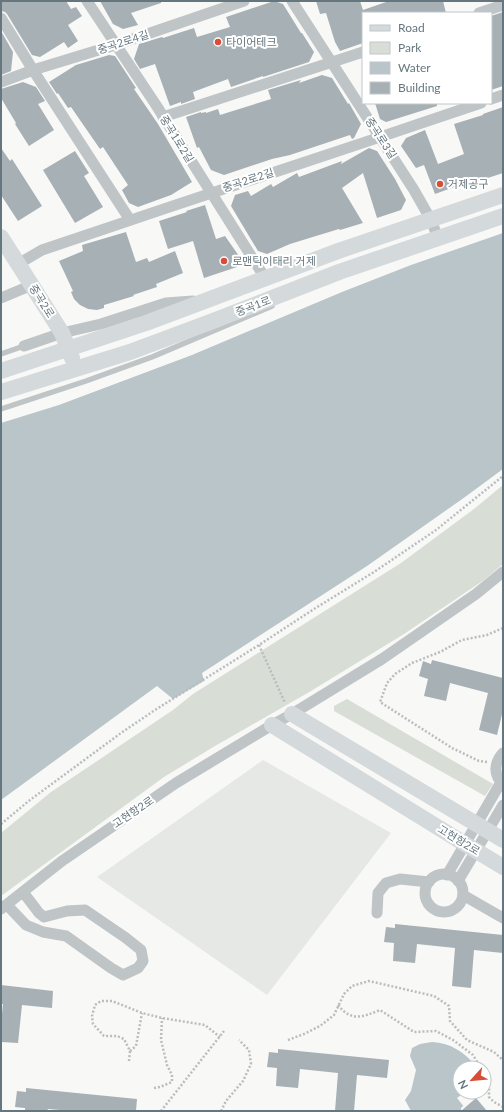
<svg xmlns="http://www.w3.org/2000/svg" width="504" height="1112" font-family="Lato,'Noto Sans KR',sans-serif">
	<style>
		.built { fill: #e6e8e6 }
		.green { fill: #d8ddd5 }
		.water { fill: #b9c5c9 }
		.pier { fill: #f8f8f6 }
		.building { fill: #a7b0b4 }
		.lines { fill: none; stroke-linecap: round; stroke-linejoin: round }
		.path { stroke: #babdbf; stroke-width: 2.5; stroke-dasharray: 2 2; stroke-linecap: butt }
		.lane { stroke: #bfc4c7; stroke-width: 5.5 }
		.street { stroke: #bfc4c7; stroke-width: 11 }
		.secondary { stroke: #d4d9db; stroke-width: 16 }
		.poi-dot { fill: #d74d37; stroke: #fff; stroke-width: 1.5 }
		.labels { text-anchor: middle; stroke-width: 4; stroke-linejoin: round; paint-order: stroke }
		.street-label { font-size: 11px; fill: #65767e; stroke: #fff }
		.poi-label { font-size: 11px; fill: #65767e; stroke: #fff; text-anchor: start }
	</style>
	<rect width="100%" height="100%" fill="#f8f8f6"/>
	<polygon class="built" points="263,760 391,833 267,995 97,877"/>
	<g class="green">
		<polygon points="503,485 503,564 484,580 404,634 311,691 215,746 164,777 1,896 1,833 51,792 173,710 193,694 401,563 474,509"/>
		<polygon points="347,699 493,784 485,796 334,711 334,706"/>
	</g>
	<g class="water">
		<polygon points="503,233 503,469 465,497 367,566 202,673 204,681 173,699 157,686 1,800 1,423 59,405 192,355 342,292 411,265"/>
		<path d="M432 1042C451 1043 464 1052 476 1066L477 1068H460V1092H479L461 1108V1111H411L405 1100 411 1091 416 1070 410 1056 412 1048 420 1044Z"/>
	</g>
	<polygon class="pier" points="465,1092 476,1092 479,1095 465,1108 457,1098"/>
	<g class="building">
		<polygon points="1,1 66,1 71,9 76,7 82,16 68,25 78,41 68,48 64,42 40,57 32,55 7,14 5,12 1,11"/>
		<polygon points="100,1 161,1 161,3 131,13 138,25 123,29 113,24"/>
		<polygon points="274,1 283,4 301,33 302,33 314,52 309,62 263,77 263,76 231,87 228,79 193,92 195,99 181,104 181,102 170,106 155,64 140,69 134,59 139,44 162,37 163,38 194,28 197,37 230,27 226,17"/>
		<polygon points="316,1 360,1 363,10 389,1 443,1 446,13 363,13 363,43 340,51 335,42 326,13 320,14"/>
		<polygon points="503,12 503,86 491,90 491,16"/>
		<polygon points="1,31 13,52 11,71 1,75"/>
		<polygon points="109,55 115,56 136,88 134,89 158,124 192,182 171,195 138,207 129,203 122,190 128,185 103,147 100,149 71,107 68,108 58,93 57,94 49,82 76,65"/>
		<polygon points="322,75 332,78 348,104 349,103 361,124 354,138 352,139 350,135 290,155 272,159 224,175 211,170 199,147 197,148 186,117 201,112 201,113 206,112 206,113 218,109 220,115 271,99 268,90 301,80 299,83"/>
		<polygon points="23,82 36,87 45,101 38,104 54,130 29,146 15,124 16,123 1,98 1,89"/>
		<polygon points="375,103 437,103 437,106 386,122 380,119"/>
		<polygon points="503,107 503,173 457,188 457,186 435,194 424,165 416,168 401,146 406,138 425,130 438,164 464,154 454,124 483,115 483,114"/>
		<polygon points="1,148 10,161 12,159 42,206 18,221 1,195"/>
		<polygon points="369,148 377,151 395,179 406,200 401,210 377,218 363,173 342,188 363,223 340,230 339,229 316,236 290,244 267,254 258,251 231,206 235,195 248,191 251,196 271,184 273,187 297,173 299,177 342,161 341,164"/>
		<polygon points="75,151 89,173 84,176 103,207 75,223 43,170"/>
		<polygon points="205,205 216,239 225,236 239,256 237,267 204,278 193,241 168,249 159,221 187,212 186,211"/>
		<polygon points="126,232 136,262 147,258 149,262 175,251 183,273 156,284 157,287 133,295 134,296 104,305 104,308 97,310 88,309 80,305 74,299 71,292 73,291 59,261 83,251 82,245"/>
		<polygon points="432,660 503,678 503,710 497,735 479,730 488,693 450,683 446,701 424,696 428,679 419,676 423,661 431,664"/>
		<polygon points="395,924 503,935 503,953 474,950 471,988 452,986 455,948 417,944 415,963 393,961 394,943 384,942 386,927 395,928"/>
		<polygon points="1,985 53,991 52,1008 22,1005 18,1043 1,1042 1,1024 3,1004 1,1004"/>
		<polygon points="278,1049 389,1060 387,1078 357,1075 354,1111 335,1111 338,1073 300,1069 298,1088 276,1086 277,1068 267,1067 269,1052 278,1053"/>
		<polygon points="26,1088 137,1099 136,1111 72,1111 48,1109 47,1111 25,1111 25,1108 15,1107 17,1091 26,1092"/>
		<polygon points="476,1098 487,1111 461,1111"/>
	</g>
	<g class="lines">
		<g class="path">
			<polyline points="259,645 285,703"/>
			<polyline points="487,762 479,761 452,748 380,702 387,683 395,674 412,663 440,652 462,640 487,635 503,628"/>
			<polyline points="1,824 30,800 121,733 155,710 259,645 314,609 374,572 436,530 503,476"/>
			<path d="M338 1005C351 1022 363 1017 380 1010L414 1032 436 1031 453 1040 473 1055 481 1068"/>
			<polyline points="288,1040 304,1034 320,1026 334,1015 344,994 352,986 369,981 434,996 449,1006 450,1021 467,1040 494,1052 503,1060"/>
			<polyline points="130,1051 136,1046 142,1013"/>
			<polyline points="129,1061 130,1051 124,1039 117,1036 104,1036 93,1024 92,1016 95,1005 101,1001 112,1001 142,1013 162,1018 205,1025 220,1037"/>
			<polyline points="484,1074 489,1082 489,1097 494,1102 503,1107"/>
			<polyline points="154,1088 160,1087 172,1082 172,1075 167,1065 161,1040 162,1018"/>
			<polyline points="161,1111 224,1031"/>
			<polyline points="221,1111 226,1101 243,1081 251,1064 249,1050 239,1040"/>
		</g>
		<g class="lane">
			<polyline points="1,354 24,346"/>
			<polyline points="1,409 86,381 152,357 272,306"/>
		</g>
		<g class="street">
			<polyline points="87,1 156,105 265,278"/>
			<polyline points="292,1 414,190 431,220 438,238"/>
			<polyline points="479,13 503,5"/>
			<polyline points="1,18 33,70 130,220"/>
			<polyline points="1,82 33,70 115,45 244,1"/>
			<polyline points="491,99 503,95"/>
			<polyline points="163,117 363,52"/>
			<path d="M18 264 42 250C188 200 335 153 481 103"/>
			<polyline points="1,298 32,285"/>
			<polyline points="24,346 62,333 101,324 166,303 193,301"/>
			<path d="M503 753C494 763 493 775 503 784"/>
			<circle cx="444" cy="893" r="19"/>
			<polyline points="447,875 501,782"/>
			<polyline points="458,881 503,805"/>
			<polyline points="463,895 503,918"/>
			<polyline points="7,905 26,925 43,932 66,936 111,968 123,975 138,968 143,961 141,950 126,938 85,910 67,911 44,917 39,913 23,892"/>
			<polyline points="1,909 62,861 176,783 272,725 292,714 382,659 476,594 503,572"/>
			<polyline points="377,913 378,893 386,883 400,879 429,882"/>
		</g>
		<g class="secondary">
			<polyline points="1,237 62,333 72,358"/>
			<polyline points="1,371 146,323 341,250 503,195"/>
			<polyline points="1,392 130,352 213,321 339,272 503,216"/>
			<polyline points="292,714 503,840"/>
			<polyline points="272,725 465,844 503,867"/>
		</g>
	</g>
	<g class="poi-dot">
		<circle cx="218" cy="42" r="4"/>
		<circle cx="440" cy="184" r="4"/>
		<circle cx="224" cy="261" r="4"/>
	</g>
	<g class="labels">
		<g class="street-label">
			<text transform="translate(123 42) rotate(-18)" y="4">중곡2로4길</text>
			<text transform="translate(381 138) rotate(57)" y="4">중곡로3길</text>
			<text transform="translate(177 139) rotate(58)" y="4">중곡1로2길</text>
			<text transform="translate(248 180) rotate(-18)" y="4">중곡2로2길</text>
			<text transform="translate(42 301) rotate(58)" y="4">중곡2로</text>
			<text transform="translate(253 306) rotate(-21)" y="4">중곡1로</text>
			<text transform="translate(133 812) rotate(-34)" y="4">고현항2로</text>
			<text transform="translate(459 840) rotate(31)" y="4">고현항2로</text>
		</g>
		<g class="poi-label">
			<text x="226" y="46">타이어테크</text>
			<text x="448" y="188">거제공구</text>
			<text x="232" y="265">로맨틱이태리 거제</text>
		</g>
	</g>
	<rect width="504" height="1112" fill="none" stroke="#65767e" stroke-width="4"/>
	<rect x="362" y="12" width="130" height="92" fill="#ffffff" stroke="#c1c8cb"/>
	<rect x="370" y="25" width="20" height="6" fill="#d4d9db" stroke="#c1c8cb"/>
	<text x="398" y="32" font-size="12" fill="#65767e">Road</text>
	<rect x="370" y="42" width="20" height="12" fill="#d8ddd5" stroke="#c1c8cb"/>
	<text x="398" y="52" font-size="12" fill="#65767e">Park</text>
	<rect x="370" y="62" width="20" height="12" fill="#b9c5c9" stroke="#c1c8cb"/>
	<text x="398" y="72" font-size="12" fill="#65767e">Water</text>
	<rect x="370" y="82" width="20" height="12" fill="#a7b0b4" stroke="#c1c8cb"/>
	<text x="398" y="92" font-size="12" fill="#65767e">Building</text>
	<g transform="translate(472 1080) rotate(243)"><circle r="19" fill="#ffffff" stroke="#c1c8cb"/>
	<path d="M0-3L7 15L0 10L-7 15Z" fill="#d74d37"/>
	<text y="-6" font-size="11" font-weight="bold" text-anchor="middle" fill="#65767e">N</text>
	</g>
</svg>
